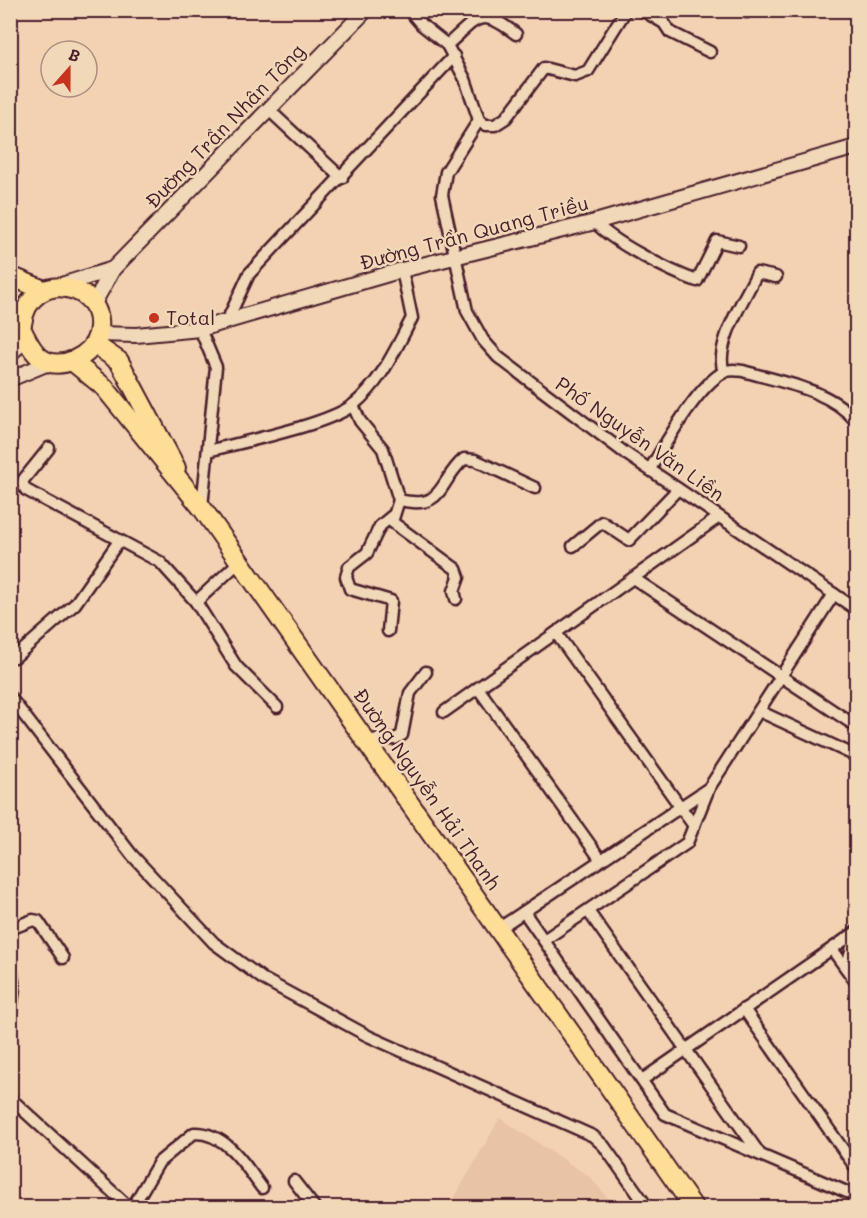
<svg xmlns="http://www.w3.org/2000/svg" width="867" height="1218" font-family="Mali,sans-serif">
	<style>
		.built { fill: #e8c3a6 }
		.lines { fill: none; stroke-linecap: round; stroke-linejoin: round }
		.street-casing { stroke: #4a1f2b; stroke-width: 15 }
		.secondary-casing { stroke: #4a1f2b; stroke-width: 18 }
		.highway-casing { stroke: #4a1f2b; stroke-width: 22 }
		.street { stroke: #f0d8b8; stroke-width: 10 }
		.secondary { stroke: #f0d8b8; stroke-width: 14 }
		.highway { stroke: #fedd96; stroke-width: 18 }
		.poi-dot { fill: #c8321e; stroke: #f0d8b8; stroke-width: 2 }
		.labels { text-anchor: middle; stroke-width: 5; stroke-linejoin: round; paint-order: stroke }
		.street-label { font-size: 20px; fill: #4a1f2b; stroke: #f0d8b8 }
		.poi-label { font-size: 20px; fill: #4a1f2b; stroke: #f0d8b8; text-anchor: start }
	</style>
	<rect width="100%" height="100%" fill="#f2d2b3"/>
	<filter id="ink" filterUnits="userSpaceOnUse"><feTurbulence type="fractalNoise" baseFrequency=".0167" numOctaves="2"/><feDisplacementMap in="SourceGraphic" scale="12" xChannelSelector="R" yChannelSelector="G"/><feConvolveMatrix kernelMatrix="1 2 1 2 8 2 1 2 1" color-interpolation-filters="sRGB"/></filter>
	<g filter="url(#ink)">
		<polygon class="built" points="500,1118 590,1177 615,1207 449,1207"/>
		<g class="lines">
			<g class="street-casing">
				<g id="street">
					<polyline points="409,10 422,25 447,45 465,79 479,120 485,125 495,125 506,118 544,68 575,76 588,71 626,10"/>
					<polyline points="642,10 664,23 670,32 710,52"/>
					<polyline points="745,10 747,12"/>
					<path d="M447 45C478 18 479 6 516 34"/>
					<polyline points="269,110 342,178"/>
					<polyline points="479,120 446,172 442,195 467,311 483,340 498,357 625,453 856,609"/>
					<path d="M595 222C612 242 671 272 697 281L717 241 739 246"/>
					<polyline points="227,321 249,274 454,56"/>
					<polyline points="200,329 216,367 202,507"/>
					<path d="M724 372C713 345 746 297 757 273L776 277"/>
					<polyline points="353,405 360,421 383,449 399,500 392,522 456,569 459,577 454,591 456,599"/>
					<polyline points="49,448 24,479 22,483 26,490 160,562 196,602 236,666 277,707"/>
					<path d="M208 451C242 442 327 425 353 405 381 383 396 348 412 318L402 270"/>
					<path d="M650 469C666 443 698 385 724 372 730 369 736 370 743 371 780 382 830 389 856 421"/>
					<path d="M399 500C445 511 438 481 464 459L475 460 535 488"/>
					<polyline points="573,546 602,522 629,540 678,489"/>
					<polyline points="633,578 856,726"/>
					<polyline points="196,602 239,562"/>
					<polyline points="388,631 391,601 350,589 346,577 349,567 367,553 380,526 392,516"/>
					<polyline points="556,633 694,826"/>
					<polyline points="15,657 75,604 119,541"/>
					<polyline points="478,688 601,860"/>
					<polyline points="10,697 132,855 214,943 263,979 368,1036 593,1136 604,1146 648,1208"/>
					<polyline points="759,711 856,756"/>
					<polyline points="444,712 719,517"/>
					<polyline points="365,740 395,739 402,735 410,693 426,672"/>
					<polyline points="588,911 759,1153"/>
					<polyline points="524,912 665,1114 856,1196"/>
					<polyline points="10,929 33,920 38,921 63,958"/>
					<polyline points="498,929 709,788"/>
					<polyline points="544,940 687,843 709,788 834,594"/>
					<polyline points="832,949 856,982"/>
					<polyline points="10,959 14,989 10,1016"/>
					<polyline points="846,968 856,934"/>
					<polyline points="744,1009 856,1168"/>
					<polyline points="642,1080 856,932"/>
					<polyline points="10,1098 130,1208"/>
					<polyline points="294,1181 315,1208"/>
					<path d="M132 1208 159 1162 194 1133C226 1132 245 1165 262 1188"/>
				</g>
			</g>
			<g class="secondary-casing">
				<g id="secondary">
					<polyline points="58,286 113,269"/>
					<polyline points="93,305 113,269 366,10"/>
					<polyline points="97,334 136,335 200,329 402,270 595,222 856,147"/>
					<polyline points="10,354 25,340"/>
					<polyline points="10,379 51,362"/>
				</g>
			</g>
			<g class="highway-casing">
				<g id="highway">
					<polyline points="10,276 44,290"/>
					<path d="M10 306C26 331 32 377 74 360 86 355 95 346 98 334 110 284 30 265 22 324"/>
					<polyline points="94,344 119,361 176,468"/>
					<polyline points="72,361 104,387 202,508 694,1208"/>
				</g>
			</g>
			<use href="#street" class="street"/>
			<use href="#secondary" class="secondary"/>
			<use href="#highway" class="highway"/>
		</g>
	</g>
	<circle class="poi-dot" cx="154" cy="318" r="6"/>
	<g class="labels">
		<g class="street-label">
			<text transform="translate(225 126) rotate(-46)" y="7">Đường Trần Nhân Tông</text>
			<text transform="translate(474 233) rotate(-15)" y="7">Đường Trần Quang Triều</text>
			<text transform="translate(640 439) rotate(35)" y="7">Phố Nguyễn Văn Liền</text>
			<text transform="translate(427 789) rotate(55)" y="7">Đường Nguyễn Hải Thanh</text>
		</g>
		<g class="poi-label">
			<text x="166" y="325">Total</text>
		</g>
	</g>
	<rect width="867" height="1218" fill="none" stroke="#f0d8b8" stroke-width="36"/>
	<rect x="18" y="18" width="831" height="1182" fill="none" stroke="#4a1f2b" stroke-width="2" filter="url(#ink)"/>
	<g transform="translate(69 69) rotate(21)"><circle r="28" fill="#f0d8b8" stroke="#ae8e80" stroke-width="1.5"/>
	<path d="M0-4.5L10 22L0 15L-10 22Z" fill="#c8321e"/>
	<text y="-9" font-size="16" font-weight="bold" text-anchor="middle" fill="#4a1f2b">B</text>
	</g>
</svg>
